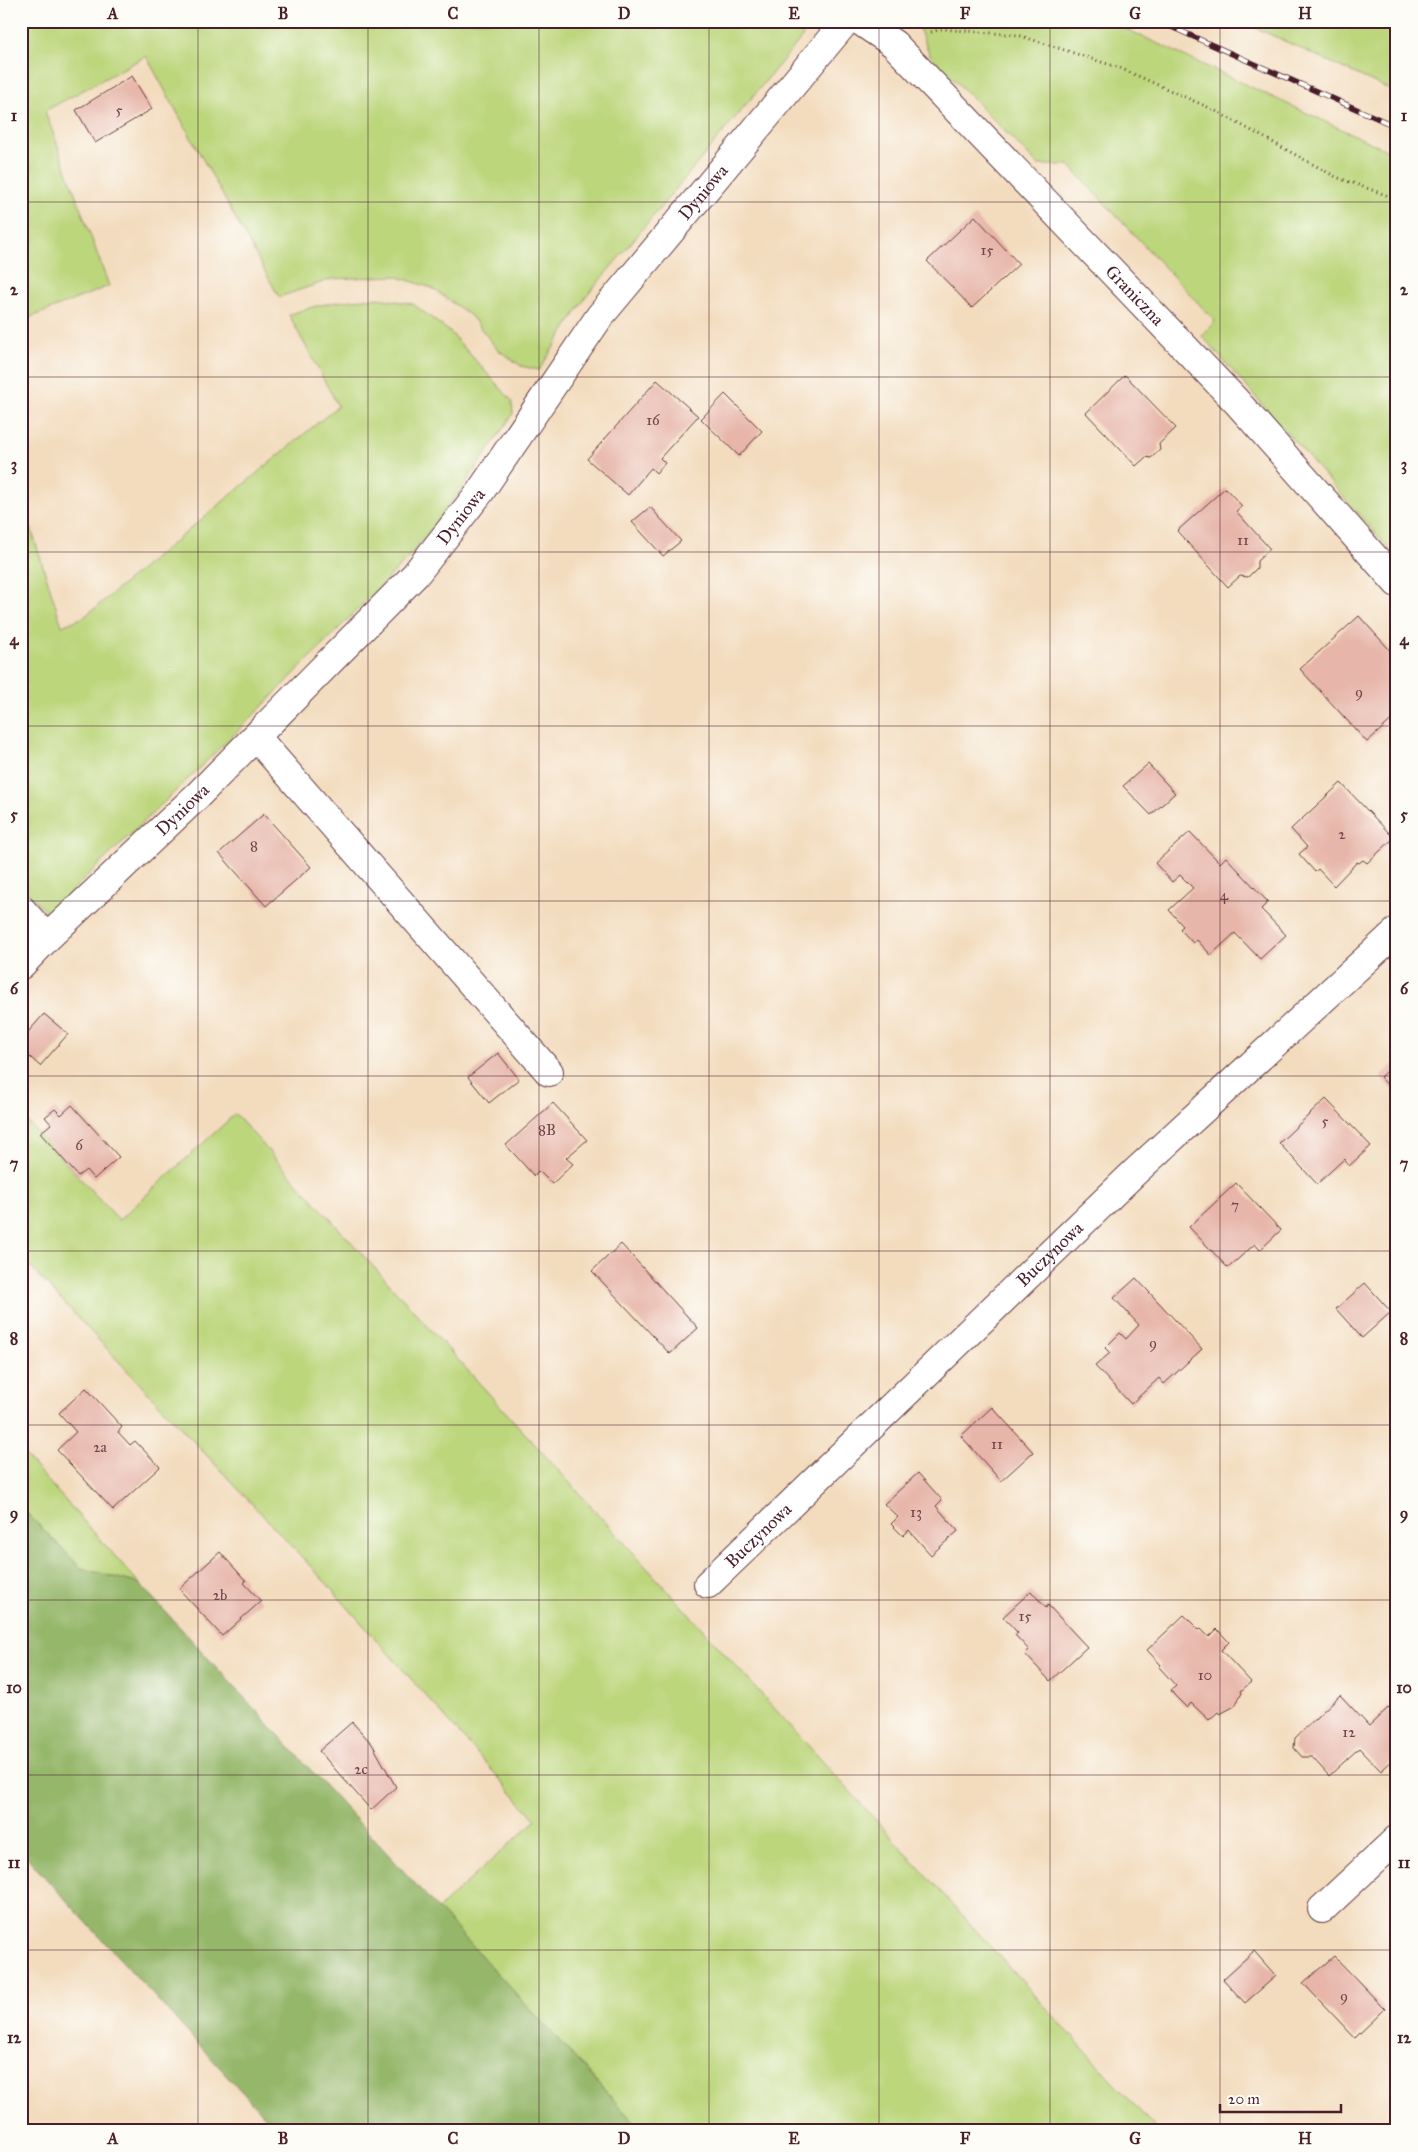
<svg xmlns="http://www.w3.org/2000/svg" width="1418" height="2152" font-family="'IM FELL Great Primer',serif">
	<style>
		.green { fill: #bcd67b; stroke: #837a53 }
		.forest { fill: #95b76b; stroke: #706b4b }
		.building { fill: #e7b5a9 }
		.lines { fill: none; stroke-linecap: round; stroke-linejoin: round }
		.minor-casing { stroke: #633b41; stroke-width: 30 }
		.path { stroke: #633b41; stroke-width: 3; stroke-dasharray: 1 4; stroke-linecap: butt }
		.minor { stroke: #fff; stroke-width: 28 }
		.rail-casing { stroke: #4a1f2b; stroke-width: 5.5 }
		.rail { stroke: #fdfcf7; stroke-width: 4; stroke-dasharray: 11; stroke-linecap: butt }
		.grid { fill: none; stroke: #4a1f2b; stroke-width: 1; stroke-opacity: 0.55 }
		.labels { text-anchor: middle; stroke-width: 5; stroke-linejoin: round; paint-order: stroke }
		.number-label { font-size: 15px; fill: #71444a }
		.street-label { font-size: 18px; fill: #4a1f2b; stroke: #fdfcf7 }
		.neatline { fill: none; stroke: #4a1f2b; stroke-width: 2 }
		.grid-label { font-size: 16px; text-anchor: middle; font-weight: bold; fill: #4a1f2b }
	</style>
	<rect width="100%" height="100%" fill="#fdfcf7"/>
	<filter id="ink" filterUnits="userSpaceOnUse"><feTurbulence type="fractalNoise" baseFrequency=".02" numOctaves="2"/><feDisplacementMap in="SourceGraphic" scale="10" xChannelSelector="R" yChannelSelector="G"/><feConvolveMatrix kernelMatrix="1 2 1 2 8 2 1 2 1" color-interpolation-filters="sRGB"/></filter>
	<filter id="wash" filterUnits="userSpaceOnUse"><feTurbulence type="fractalNoise" baseFrequency=".0096" numOctaves="4" result="noise"/><feDisplacementMap in="SourceGraphic" scale="20" xChannelSelector="R" yChannelSelector="G"/><feGaussianBlur stdDeviation="1.12" result="paint"/><feColorMatrix in="noise" values="0 0 0 0 0 0 0 0 0 0 0 0 0 0 0 0 0 1.4 0 .05"/><feComposite in="paint" operator="in"/></filter>
	<g filter="url(#wash)">
		<rect width="100%" height="100%" fill="#f3dcbe"/>
		<g class="green">
			<polygon points="21,21 799,21 803,36 586,297 539,370 521,366 497,349 471,316 432,288 395,276 332,279 279,297 146,56 45,111 109,286 21,321"/>
			<polygon points="916,21 1109,21 1397,155 1397,558 1202,336 1215,321 1069,165 1038,165 930,55"/>
			<polygon points="1241,21 1397,21 1397,93"/>
			<path d="M378 298 413 304 450 332 512 401 513 414 461 490 410 556 248 721 48 914 21 886V497L62 626 84 617 338 406 289 315C318 303 347 300 378 298Z"/>
			<polygon points="235,1114 1158,2131 642,2131 438,1909 536,1820 327,1584 21,1257 21,1115 119,1220"/>
			<polygon points="21,1451 140,1584 81,1568 21,1507"/>
		</g>
		<polygon class="forest" points="21,1507 81,1568 140,1584 642,2131 278,2131 21,1851"/>
		<g id="blocks">
			<g class="building">
				<polygon points="132,76 152,109 95,143 76,110"/>
				<polygon points="975,216 1019,264 972,308 927,261"/>
				<polygon points="1125,375 1176,428 1159,444 1160,450 1151,458 1146,457 1136,466 1086,413"/>
				<polygon points="657,380 698,416 660,458 665,463 656,473 651,468 628,495 587,459"/>
				<polygon points="725,394 762,431 739,456 701,419"/>
				<polygon points="1225,488 1242,506 1236,511 1270,549 1257,561 1257,568 1248,577 1240,576 1228,587 1177,531"/>
				<polygon points="650,507 681,541 663,556 632,522"/>
				<polygon points="1359,616 1397,658 1397,715 1367,742 1300,669"/>
				<polygon points="1148,764 1175,793 1151,815 1123,786"/>
				<polygon points="1341,783 1394,838 1367,863 1363,860 1359,863 1357,862 1334,886 1318,869 1315,872 1299,854 1307,847 1291,829"/>
				<polygon points="264,814 311,867 266,906 219,853"/>
				<polygon points="1190,832 1220,863 1226,857 1268,902 1261,909 1286,935 1260,959 1235,933 1211,955 1197,940 1193,943 1180,929 1183,926 1169,910 1193,888 1180,875 1172,882 1155,863"/>
				<polygon points="44,1014 68,1034 40,1066 21,1049 21,1040"/>
				<polygon points="498,1053 519,1079 489,1103 468,1077"/>
				<polygon points="1397,1061 1397,1095 1380,1077"/>
				<polygon points="1326,1099 1371,1146 1349,1166 1344,1159 1317,1184 1279,1143"/>
				<polygon points="553,1103 587,1140 566,1158 573,1164 552,1184 539,1171 534,1176 506,1145"/>
				<polygon points="72,1105 119,1157 94,1179 86,1170 78,1176 40,1133 51,1124 45,1117 55,1109 61,1115"/>
				<polygon points="1236,1183 1281,1230 1260,1250 1255,1244 1228,1268 1189,1227"/>
				<polygon points="621,1244 698,1328 670,1354 592,1271"/>
				<polygon points="1136,1278 1202,1349 1164,1384 1159,1378 1131,1404 1095,1366 1110,1353 1105,1348 1120,1333 1126,1339 1139,1325 1114,1298"/>
				<polygon points="1365,1283 1391,1312 1362,1338 1336,1309"/>
				<polygon points="86,1388 122,1427 118,1432 130,1445 135,1441 160,1467 113,1510 57,1450 76,1432 59,1413"/>
				<polygon points="992,1407 1033,1452 1001,1481 961,1436"/>
				<polygon points="918,1473 942,1500 936,1506 958,1531 931,1555 909,1530 903,1536 891,1524 898,1517 884,1504"/>
				<polygon points="220,1552 246,1581 244,1583 261,1601 222,1636 179,1589"/>
				<polygon points="1031,1591 1046,1608 1048,1605 1087,1647 1050,1681 1025,1654 1029,1650 1015,1635 1018,1633 1003,1617"/>
				<polygon points="1184,1615 1199,1630 1201,1629 1209,1637 1217,1629 1229,1642 1221,1650 1251,1682 1241,1691 1242,1693 1235,1706 1220,1714 1218,1712 1209,1720 1191,1703 1187,1708 1174,1695 1171,1690 1176,1686 1159,1667 1161,1665 1147,1650"/>
				<polygon points="1340,1695 1369,1726 1389,1707 1397,1716 1397,1756 1381,1771 1359,1748 1329,1776 1312,1757 1302,1757 1294,1748 1295,1738"/>
				<polygon points="352,1722 372,1744 396,1787 371,1810 319,1751"/>
				<polygon points="1254,1951 1276,1976 1245,2003 1223,1979"/>
				<polygon points="1334,1956 1385,2009 1355,2038 1303,1983"/>
			</g>
		</g>
	</g>
	<g filter="url(#ink)">
		<use href="#blocks" fill-opacity="0" stroke="#633b41" stroke-width="1"/>
		<g class="lines">
			<g class="minor-casing">
				<g id="minor">
					<path id="s1" d="M860 21 894 44 1236 401 1397 583"/>
					<polyline points="256,737 549,1072"/>
					<polyline points="21,909 47,938"/>
					<path id="s2" d="M21 965 47 938 197 796 415 575 480 492 600 316 846 21"/>
					<path id="s3" d="M708 1584 1134 1173 1397 931"/>
					<polyline points="1322,1909 1397,1839"/>
				</g>
			</g>
			<polyline class="path" points="931,32 942,29 1018,35 1120,68 1212,109 1336,177 1397,199"/>
			<use href="#minor" class="minor"/>
			<g class="rail-casing">
				<polyline id="rail" points="1158,21 1397,127"/>
			</g>
			<use href="#rail" class="rail"/>
		</g>
	</g>
	<path class="grid" d="M198 21V2131M368 21V2131M539 21V2131M709 21V2131M879 21V2131M1050 21V2131M1220 21V2131M21 202H1397M21 377H1397M21 552H1397M21 726H1397M21 901H1397M21 1076H1397M21 1251H1397M21 1425H1397M21 1600H1397M21 1775H1397M21 1950H1397"/>
	<g class="labels">
		<g class="number-label">
			<text x="119" y="115">5</text>
			<text x="987" y="255">15</text>
			<text x="653" y="425">16</text>
			<text x="1243" y="545">11</text>
			<text x="1359" y="697">9</text>
			<text x="1342" y="839">2</text>
			<text x="254" y="851">8</text>
			<text x="1224" y="900">4</text>
			<text x="1325" y="1126">5</text>
			<text x="547" y="1135">8B</text>
			<text x="79" y="1150">6</text>
			<text x="1235" y="1210">7</text>
			<text x="1153" y="1348">9</text>
			<text x="997" y="1449">11</text>
			<text x="100" y="1452">2a</text>
			<text x="916" y="1517">13</text>
			<text x="220" y="1600">2b</text>
			<text x="1025" y="1621">15</text>
			<text x="1205" y="1680">10</text>
			<text x="1349" y="1737">12</text>
			<text x="361" y="1774">2c</text>
			<text x="1344" y="2001">9</text>
		</g>
		<g class="street-label">
			<text dy="6" stroke="none"><textPath href="#s2" startOffset="1034">Dyniowa</textPath></text>
			<text dy="6" stroke="none"><textPath href="#s1" startOffset="389">Graniczna</textPath></text>
			<text dy="6" stroke="none"><textPath href="#s2" startOffset="629">Dyniowa</textPath></text>
			<text dy="6" stroke="none"><textPath href="#s2" startOffset="224">Dyniowa</textPath></text>
			<text dy="6" stroke="none"><textPath href="#s3" startOffset="475">Buczynowa</textPath></text>
			<text dy="6" stroke="none"><textPath href="#s3" startOffset="70">Buczynowa</textPath></text>
		</g>
	</g>
	<rect width="1418" height="2152" fill="none" stroke="#fdfcf7" stroke-width="55"/>
	<path d="M1220 2104v8h121v-8" fill="none" stroke="#4a1f2b" stroke-width="2.5"/>
	<text x="1228" y="2104" font-size="15" fill="#4a1f2b" stroke="#fdfcf7" stroke-width="4" paint-order="stroke">20 m</text>
	<rect x="28" y="28" width="1362" height="2096" class="neatline"/>
	<g class="grid-label">
		<text x="113" y="19">A</text>
		<text x="283" y="19">B</text>
		<text x="453" y="19">C</text>
		<text x="624" y="19">D</text>
		<text x="794" y="19">E</text>
		<text x="965" y="19">F</text>
		<text x="1135" y="19">G</text>
		<text x="1305" y="19">H</text>
		<text x="14" y="121">1</text>
		<text x="1404" y="121">1</text>
		<text x="14" y="295">2</text>
		<text x="1404" y="295">2</text>
		<text x="14" y="470">3</text>
		<text x="1404" y="470">3</text>
		<text x="14" y="645">4</text>
		<text x="1404" y="645">4</text>
		<text x="14" y="820">5</text>
		<text x="1404" y="820">5</text>
		<text x="14" y="994">6</text>
		<text x="1404" y="994">6</text>
		<text x="14" y="1169">7</text>
		<text x="1404" y="1169">7</text>
		<text x="14" y="1344">8</text>
		<text x="1404" y="1344">8</text>
		<text x="14" y="1519">9</text>
		<text x="1404" y="1519">9</text>
		<text x="14" y="1693">10</text>
		<text x="1404" y="1693">10</text>
		<text x="14" y="1868">11</text>
		<text x="1404" y="1868">11</text>
		<text x="14" y="2043">12</text>
		<text x="1404" y="2043">12</text>
		<text x="113" y="2144">A</text>
		<text x="283" y="2144">B</text>
		<text x="453" y="2144">C</text>
		<text x="624" y="2144">D</text>
		<text x="794" y="2144">E</text>
		<text x="965" y="2144">F</text>
		<text x="1135" y="2144">G</text>
		<text x="1305" y="2144">H</text>
	</g>
</svg>
